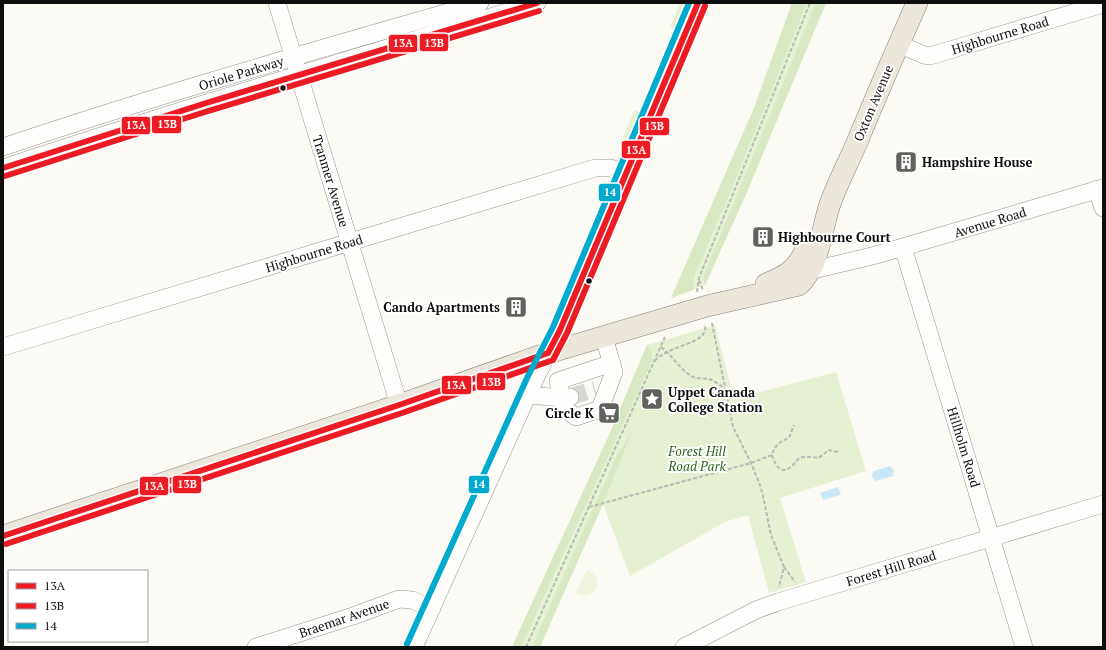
<svg xmlns="http://www.w3.org/2000/svg" width="1106" height="650" font-family="'PT Serif',serif">
	<style>
		.green { fill: #e6f1d4 }
		.forest { fill: #d7e8c2 }
		.pitch { fill: #eff4dd }
		.water { fill: #cae7f5 }
		.lines { fill: none; stroke-linecap: round; stroke-linejoin: round }
		.minor-tunnel { stroke: #d8d7d2; stroke-width: 17; stroke-dasharray: 17 8; stroke-linecap: butt }
		.minor-casing { stroke: #959492; stroke-width: 18 }
		.major-casing { stroke: #82827f; stroke-width: 22 }
		.path { stroke: #b8b8b7; stroke-width: 2; stroke-dasharray: 4 2; stroke-linecap: butt }
		.minor { stroke: #fffefd; stroke-width: 17 }
		.major { stroke: #ece7da; stroke-width: 21 }
		.bus-1-casing { stroke: #fff; stroke-width: 9 }
		.bus-2-casing { stroke: #fff; stroke-width: 9 }
		.bus-3-casing { stroke: #fff; stroke-width: 9 }
		.bus-1 { stroke: #ed1c24; stroke-width: 6 }
		.bus-2 { stroke: #ed1c24; stroke-width: 6 }
		.bus-3 { stroke: #00a9ce; stroke-width: 6 }
		.bus-dot { fill: #0e0e0e; stroke: #fff; stroke-width: 1.5 }
		.labels { text-anchor: middle; stroke-width: 4; stroke-linejoin: round; paint-order: stroke }
		.street-label { font-size: 13px; fill: #0e0e0e; stroke: #fff }
		.poi-label { font-size: 13px; font-weight: bold; fill: #0e0e0e; stroke: #fff; text-anchor: start }
		.park-label { font-size: 13px; font-style: italic; fill: #30651f; stroke: #fff }
		.line-badge { stroke: #fff; stroke-width: 1.5 }
		.badge-label { font-size: 11px; text-anchor: middle; font-weight: bold; fill: #fff }
	</style>
	<rect width="100%" height="100%" fill="#fcfaf4"/>
	<!-- green -->
	<path class="green" d="M680,3H688L677,30L670,27Z
		M792,3H826L747,192L705,285L671,298L754,108Z
		M634,110L643,112L629,144L622,141Z
		M715,325L734,399L836,372L866,471L780,498L806,582L769,593L748,515L725,522L630,576L603,504L540,647H512L609,435L647,345Z"/>
	<!-- forest -->
	<path class="forest" d="M792,3H807L732,188L694,277L693,290L671,298L754,108Z
		M816,3H826L747,192L705,285L703,277Z
		M647,345L652,352V361L521,647H512L609,435Z
		M632,432L603,504L540,647H532L616,457Z"/>
	<!-- pitch -->
	<path class="pitch" d="M587,570C606,577 597,602 576,594Z"/>
	<!-- water -->
	<path class="water" d="M890,466L894,470L893,476L875,481L872,477L873,471Z
		M838,487L841,494L840,495L823,500L820,493Z"/>
	<g class="lines">
		<!-- minor-tunnel -->
		<path class="minor-tunnel" d="M570,397L595,389"/>
		<!-- minor casing -->
		<g class="minor-casing">
			<path id="minor" d="M277,3L399,405
				M898,44L924,55L930,56L1103,4
				M3,147C160,94 320,49 480,3
				M3,168C180,109 359,57 537,3
				M1097,189L1103,208
				M903,247L1024,647
				M801,273L876,255L1103,188
				M3,347L595,168H611L625,174
				M528,395L562,398L565,409L576,417L600,409L614,372L604,337
				M570,397L562,398L558,381L612,363
				M256,647L353,616L399,599L412,600L432,608
				M414,647L534,381L560,330L625,174L698,3
				M684,647L756,610L778,602L1103,504"/>
		</g>
		<!-- major casing -->
		<g class="major-casing">
			<path id="major" d="M766,284C791,274 798,268 809,243
				M3,536L399,405L548,353L707,306L799,285C820,264 821,231 830,204C838,182 849,161 858,140C877,94 897,48 917,3"/>
		</g>
		<!-- path -->
		<path class="path" d="M699,280L703,290
			M697,292L699,278L810,3
			M712,323L733,427L751,463L760,485L763,496L771,535L784,567L779,587
			M661,347C673,356 680,370 693,377C698,379 704,378 709,379C715,381 720,385 725,389
			M655,361C666,347 697,345 704,333C706,330 705,327 705,324
			M772,455C775,465 781,476 792,466C796,462 798,457 804,457C817,456 817,462 828,450L838,452
			M589,507L751,463L772,455C775,445 779,442 789,438L794,425
			M784,567L795,582
			M526,647L665,337"/>
		<!-- minor -->
		<use href="#minor" class="minor"/>
		<!-- major -->
		<use href="#major" class="major"/>
		<!-- bus-1 casing -->
		<g class="bus-1-casing">
			<path id="bus-1" d="M3,168L203,104L537,3
				M3,536L399,405L548,353L560,330L698,3"/>
		</g>
		<!-- bus-2 casing -->
		<g class="bus-2-casing">
			<path id="bus-2" d="M5,176L205,112L539,11
				M6,544L402,413L553,360L567,333L705,6"/>
		</g>
		<!-- bus-3 casing -->
		<g class="bus-3-casing">
			<path id="bus-3" d="M407,644L527,378L553,327L689,3"/>
		</g>
		<!-- bus-1 -->
		<use href="#bus-1" class="bus-1"/>
		<!-- bus-2 -->
		<use href="#bus-2" class="bus-2"/>
		<!-- bus-3 -->
		<use href="#bus-3" class="bus-3"/>
	</g>
	<!-- icons -->
	<defs>
		<g id="building-square" transform="scale(1.15)"><rect x="-9" y="-9" width="18" height="18" rx="4" fill="#61615e" stroke="#fff"/><path d="M-4-6H4V6H1V3H-1V6H-4ZM-2.5-4.3h1.7v1.8h-1.7ZM.8-4.3h1.7v1.8H.8ZM-2.5-1h1.7V.8h-1.7ZM.8-1h1.7V.8H.8Z" fill="#fff"/></g>
		<g id="sight-square" transform="scale(1.15)"><rect x="-9" y="-9" width="18" height="18" rx="4" fill="#61615e" stroke="#fff"/><path d="M0-6L1.8-2.2L6-1.7L2.9 1.2L3.7 5.4L0 3.3L-3.7 5.4L-2.9 1.2L-6-1.7L-1.8-2.2Z" fill="#fff"/></g>
		<g id="supermarket-square" transform="scale(1.15)"><rect x="-9" y="-9" width="18" height="18" rx="4" fill="#61615e" stroke="#fff"/><path d="M-6-5.5h2.5l.6 2H6L4.5 2H-2.5L-4.4-4H-6ZM-1.5 3.2a1.3 1.3 0 1 0 .1 0ZM3 3.2a1.3 1.3 0 1 0 .1 0Z" fill="#fff"/></g>
	</defs>
	<g fill-rule="evenodd">
		<use href="#building-square" x="906" y="162"/>
		<use href="#building-square" x="763" y="237"/>
		<use href="#building-square" x="516" y="307"/>
		<use href="#sight-square" x="652" y="399"/>
		<use href="#supermarket-square" x="609" y="413"/>
	</g>
	<!-- markers -->
	<g class="bus-dot">
		<circle cx="283" cy="88" r="3.5"/>
		<circle cx="589" cy="281" r="3.5"/>
	</g>
	<g class="labels">
		<!-- street labels -->
		<g class="street-label">
			<text transform="translate(1000 35) rotate(-17)" y="5">Highbourne Road</text>
			<text transform="translate(241 73) rotate(-17)" y="5">Oriole Parkway</text>
			<text transform="translate(873 103) rotate(-67)" y="5">Oxton Avenue</text>
			<text transform="translate(331 181) rotate(73)" y="5">Tranmer Avenue</text>
			<text transform="translate(990 222) rotate(-17)" y="5">Avenue Road</text>
			<text transform="translate(314 253) rotate(-17)" y="5">Highbourne Road</text>
			<text transform="translate(964 447) rotate(73)" y="5">Hillholm Road</text>
			<text transform="translate(891 568) rotate(-17)" y="5">Forest Hill Road</text>
			<text transform="translate(344 618) rotate(-19)" y="5">Braemar Avenue</text>
		</g>
		<!-- poi labels -->
		<g class="poi-label">
			<text x="922" y="167">Hampshire House</text>
			<text x="778" y="242">Highbourne Court</text>
			<text x="500" y="312" text-anchor="end">Cando Apartments</text>
			<text x="668" y="397">Uppet Canada<tspan x="668" dy="15">College Station</tspan></text>
			<text x="594" y="418" text-anchor="end">Circle K</text>
		</g>
		<!-- park labels -->
		<g class="park-label">
			<text x="697" y="456">Forest Hill<tspan x="697" dy="15">Road Park</tspan></text>
		</g>
	</g>
	<g class="line-badge">
		<rect x="419" y="33" width="30" height="19" rx="4" fill="#ed1c24"/>
		<rect x="388" y="34" width="30" height="19" rx="4" fill="#ed1c24"/>
		<rect x="151" y="115" width="31" height="19" rx="4" fill="#ed1c24"/>
		<rect x="121" y="116" width="30" height="19" rx="4" fill="#ed1c24"/>
		<rect x="639" y="117" width="31" height="19" rx="4" fill="#ed1c24"/>
		<rect x="621" y="140" width="30" height="19" rx="4" fill="#ed1c24"/>
		<rect x="598" y="183" width="23" height="19" rx="4" fill="#00a9ce"/>
		<rect x="476" y="372" width="30" height="19" rx="4" fill="#ed1c24"/>
		<rect x="441" y="375" width="31" height="20" rx="4" fill="#ed1c24"/>
		<rect x="172" y="475" width="30" height="19" rx="4" fill="#ed1c24"/>
		<rect x="468" y="475" width="22" height="19" rx="4" fill="#00a9ce"/>
		<rect x="139" y="476" width="30" height="20" rx="4" fill="#ed1c24"/>
	</g>
	<g class="badge-label">
		<text x="434" y="47">13B</text>
		<text x="403" y="47">13A</text>
		<text x="167" y="128">13B</text>
		<text x="136" y="129">13A</text>
		<text x="654" y="130">13B</text>
		<text x="636" y="154">13A</text>
		<text x="610" y="196">14</text>
		<text x="491" y="386">13B</text>
		<text x="456" y="389">13A</text>
		<text x="187" y="488">13B</text>
		<text x="479" y="488">14</text>
		<text x="154" y="490">13A</text>
	</g>
	<!-- border -->
	<rect width="1106" height="650" fill="none" stroke="#0e0e0e" stroke-width="8"/>
	<!-- legend -->
	<rect x="8" y="570" width="140" height="72" fill="#ffffff" stroke="#9f9f9f"/>
	<rect x="16" y="583" width="20" height="6" fill="#ed1c24" stroke="#9f9f9f"/>
	<text x="44" y="590" font-size="12" fill="#0e0e0e">13A</text>
	<rect x="16" y="603" width="20" height="6" fill="#ed1c24" stroke="#9f9f9f"/>
	<text x="44" y="610" font-size="12" fill="#0e0e0e">13B</text>
	<rect x="16" y="623" width="20" height="6" fill="#00a9ce" stroke="#9f9f9f"/>
	<text x="44" y="630" font-size="12" fill="#0e0e0e">14</text>
</svg>
